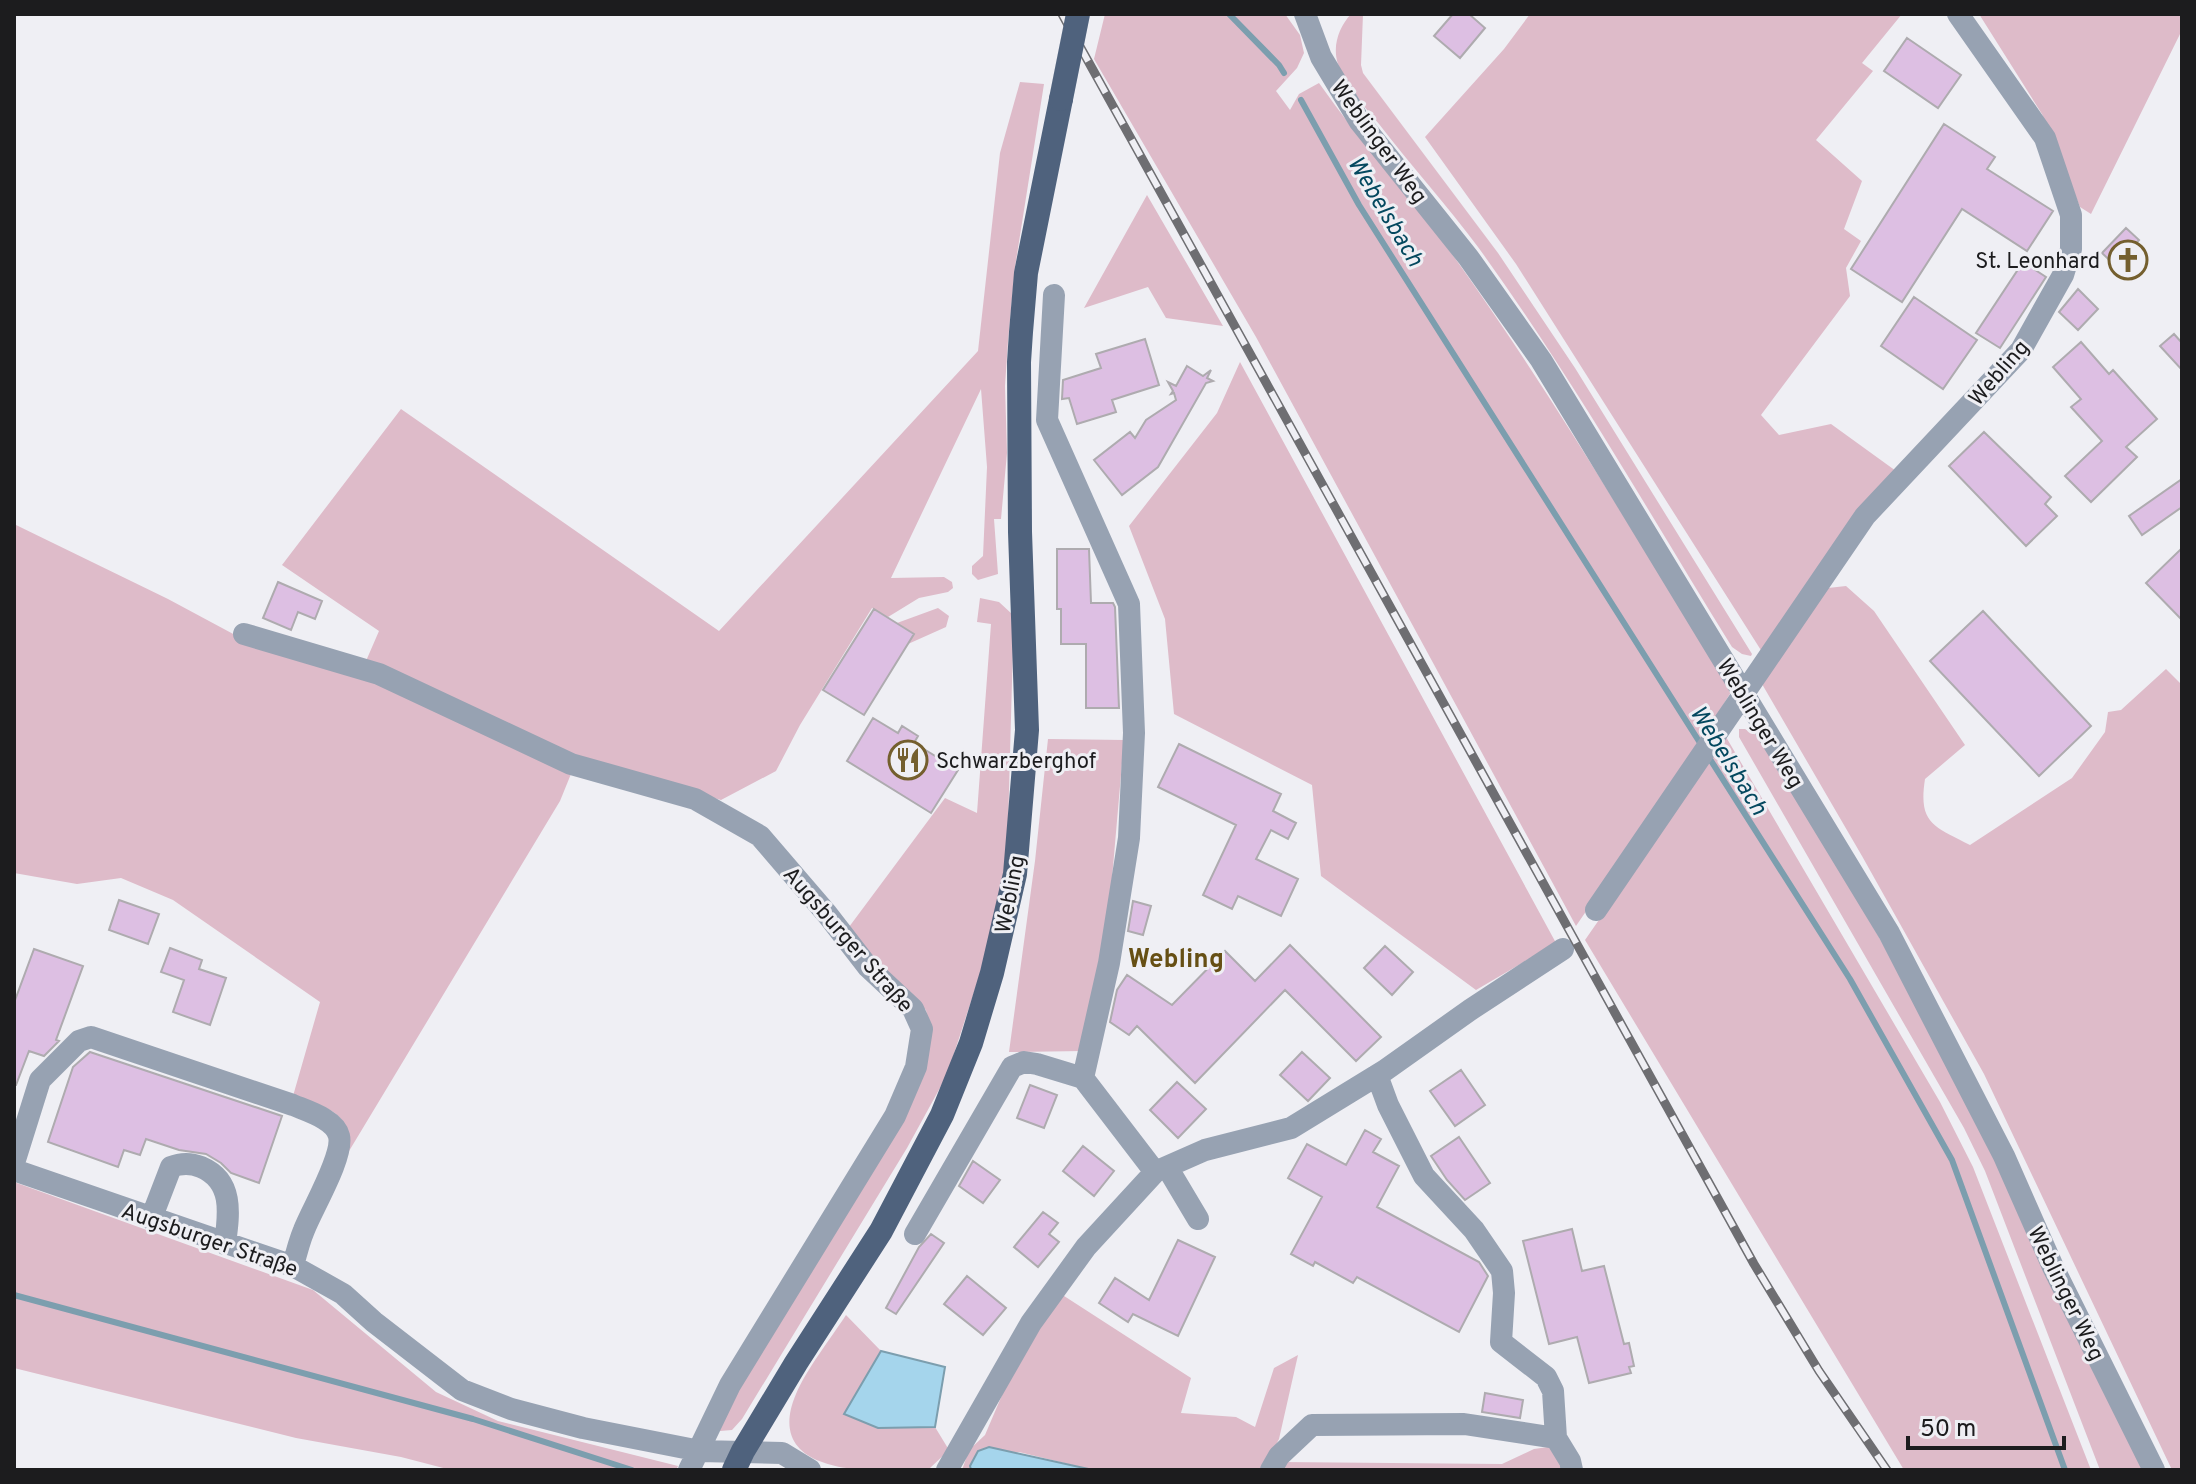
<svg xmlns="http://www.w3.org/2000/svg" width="2196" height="1484" font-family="Overpass,sans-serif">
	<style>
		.green { fill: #debbc9 }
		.water { fill: #a5d5ec; stroke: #7c9eae; stroke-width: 2 }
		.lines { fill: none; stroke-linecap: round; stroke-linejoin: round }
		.stream { stroke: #7c9eae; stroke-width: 6 }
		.building { fill: #ddbfe3; stroke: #aeabaf; stroke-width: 2 }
		.minor { stroke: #97a2b2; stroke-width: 22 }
		.major { stroke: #4f627d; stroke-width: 24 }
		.rail-casing { stroke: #6e6e72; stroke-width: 9 }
		.rail { stroke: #efeff4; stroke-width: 6; stroke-dasharray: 18; stroke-linecap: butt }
		.major-bridge { stroke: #4f627d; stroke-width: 24 }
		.labels { text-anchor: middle; stroke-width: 6; stroke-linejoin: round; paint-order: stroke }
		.street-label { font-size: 22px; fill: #1c1c1e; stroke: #efeff4 }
		.poi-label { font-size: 22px; fill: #1c1c1e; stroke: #efeff4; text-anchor: end }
		.water-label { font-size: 24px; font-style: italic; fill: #04485f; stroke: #efeff4 }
		.quarter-label { font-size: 26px; font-weight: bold; fill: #664f14; stroke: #efeff4 }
	</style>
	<rect width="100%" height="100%" fill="#efeff4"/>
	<!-- green -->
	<path class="green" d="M1105,14H1285L1300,35L1304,53L1297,68L1276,91L1290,110L1299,94L1319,83C1362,145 1414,200 1457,261C1556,400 1642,547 1731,692L1696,750L1576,926L1256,337L1094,59Z
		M1351,14H1363L1361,65L1363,73L1498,253L1575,368L1752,654L1751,656L1742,654L1732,647C1649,513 1571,375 1478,247C1447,205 1411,166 1379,124C1364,106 1346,86 1338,64C1332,46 1339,27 1351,14Z
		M1530,14H1902L1862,63L1873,71L1816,140L1862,181L1844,229L1861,241L1846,268L1850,296L1761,415L1779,435L1831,424L1896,471L1764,655L1516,264L1425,137L1504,49Z
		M1979,14H2182V30L2091,214L2080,207L2042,114Z
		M1020,82L1044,84L1015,267L1008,341L1005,386L1007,453L1001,519H994L998,574L978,580L972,574V566L983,556L987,467L981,389L891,578L944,577L952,582L953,588L948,592L919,598L888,617L872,608L800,725L776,771L721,800L571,757L366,661L379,631L282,565L401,409L719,631L978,351L1000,153Z
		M1147,195L1223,326L1166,318L1148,287L1084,308Z
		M1240,362L1556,943L1476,990L1321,876L1312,785L1174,714L1165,619L1129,526L1217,413Z
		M16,525L168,599L250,643L389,686L573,769L560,801L337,1171C340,1160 347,1145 347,1134C347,1110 310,1101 293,1096L320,1002L173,900L121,878L77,884L14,873Z
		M1846,586L1874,611L1965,745L1925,779C1918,824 1934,826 1970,845L2072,778L2105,732L2108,712L2121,710L2166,669L2182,685V1470H2172L1984,1074L1862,856L1762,684L1828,588Z
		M980,598L999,602L1012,614L1013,645L1007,863L980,974L947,1075L907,1148L742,1419L732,1430L720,1431L722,1415L931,1040L926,1010L877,965L849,927L945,798L977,813L991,624L977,622Z
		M938,608L949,616L946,627L908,644L914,634L897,623Z
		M1739,729H1745L1758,736C1809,821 1862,904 1909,991C1994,1147 2066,1310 2143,1470H2100L1985,1171L1964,1128L1739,737Z
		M1726,737L1940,1102L1973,1167L2091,1470H1904L1585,940Z
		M1048,739L1124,740L1109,913L1083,1051L1009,1052L1035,861Z
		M14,1182L313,1290L436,1392L498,1421L678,1466L676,1470H451L401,1457L296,1438L14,1368Z
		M1061,1294L1191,1378L1181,1413L1236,1417L1255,1427L1274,1368L1298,1355L1279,1439L1263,1470H1093L1019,1452L970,1466L971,1470H962L969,1450L985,1435L1011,1374Z
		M846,1315L881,1351L845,1414L878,1428L935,1427L949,1450L930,1468C880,1473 760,1479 796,1394C806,1370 831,1338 846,1315Z
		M1555,1446L1562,1470H1277L1281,1462L1502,1464L1534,1449Z"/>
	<!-- water -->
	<path class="water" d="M881,1351L945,1367L935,1427L878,1428L844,1414Z
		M989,1447L1093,1470H971L970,1466L978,1451Z"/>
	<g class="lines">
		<!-- stream -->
		<path class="stream" d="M1229,14L1279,65L1284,73
			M1301,100L1359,205L1702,746
			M1708,756L1850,979L1952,1160L2065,1470
			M14,1295L473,1419L632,1470"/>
	</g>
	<!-- building -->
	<path class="building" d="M1453,14H1469L1485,28L1460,58L1434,36Z
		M1907,38L1961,75L1938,108L1884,71Z
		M1944,124L1995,157L1987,169L2053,211L2027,251L1962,209L1902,302L1851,269Z
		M2126,228L2139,240L2131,249L2138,255V264L2131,272H2122L2102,253Z
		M2023,262L2046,277L2000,348L1976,333Z
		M2078,289L2098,309L2078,330L2059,312Z
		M1914,297L1977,340L1943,389L1881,346Z
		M2174,334L2182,343V370L2160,346Z
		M1145,339L1159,385L1112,400L1116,412L1077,424L1069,398L1062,399L1063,380L1101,368L1096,354Z
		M2081,342L2109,374L2113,370L2157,419L2126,447L2137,457L2091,502L2065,476L2102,441L2071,407L2081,399L2053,367Z
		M1187,366L1203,376L1211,370L1207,378L1213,381L1206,383L1158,467L1122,495L1094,460L1130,432L1135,438L1146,420L1176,400L1174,393L1171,394L1173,391L1168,382L1176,386Z
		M1984,432L2051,497L2045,504L2057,516L2026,546L1949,466Z
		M2182,479V507L2142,535L2129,516Z
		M2182,548V620L2146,583Z
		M1057,549H1089L1091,603H1113L1115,607L1119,708H1086V644H1061V609H1057Z
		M278,582L322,601L315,619L298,612L291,630L263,618Z
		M874,609L914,634L864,715L823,690Z
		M1983,611L2091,726L2039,776L1930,661Z
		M873,718L898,733L902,726L918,736L914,743L958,770L931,813L847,761Z
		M1179,744L1281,794L1273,811L1296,823L1288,839L1271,830L1256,859L1298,879L1281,916L1238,896L1232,909L1203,895L1236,825L1158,787Z
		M119,900L159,914L148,944L109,930Z
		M1133,901L1151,906L1143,935L1128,931Z
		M1290,945L1381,1037L1356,1061L1285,990L1195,1083L1137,1026L1129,1035L1110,1022L1117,990L1127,975L1172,1005L1225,951L1255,981Z
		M1385,946L1413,972L1392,995L1364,968Z
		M170,948L202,960L199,969L226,978L210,1025L173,1012L184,980L161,972Z
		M34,949L83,966L56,1040L59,1041L44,1056L29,1051L16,1085H14V1003Z
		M90,1052L282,1116L259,1183L231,1173L221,1163L206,1154L179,1150L146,1139L140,1155L124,1150L118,1167L48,1142L73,1067Z
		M1302,1052L1330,1078L1308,1101L1280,1075Z
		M1461,1070L1485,1105L1455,1126L1430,1091Z
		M1177,1082L1206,1109L1178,1138L1150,1110Z
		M1030,1085L1057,1095L1044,1128L1017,1118Z
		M1365,1130L1381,1139L1373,1152L1399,1166L1377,1207L1479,1262L1488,1276L1459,1332L1357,1277L1353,1283L1315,1262L1313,1266L1291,1254L1322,1197L1288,1178L1307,1144L1346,1165Z
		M1459,1137L1490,1183L1465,1200L1447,1180L1431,1156Z
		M1083,1146L1114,1171L1094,1196L1063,1171Z
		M973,1161L1000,1180L983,1203L959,1186Z
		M1043,1212L1058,1223L1049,1234L1059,1242L1038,1267L1014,1247Z
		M1572,1229L1582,1271L1604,1266L1624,1344L1629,1343L1634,1366L1629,1367L1631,1373L1589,1383L1577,1337L1549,1344L1523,1241Z
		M931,1234L944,1243L896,1314L886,1308L919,1247Z
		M1178,1240L1215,1257L1178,1336L1133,1314L1128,1322L1099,1303L1115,1278L1149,1300Z
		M967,1276L1006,1308L983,1335L944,1304Z
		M1485,1393L1523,1400L1520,1418L1482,1412Z"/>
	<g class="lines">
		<!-- minor -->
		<path class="minor" d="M1305,14L1321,57L1360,122L1468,257L1541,360L1889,933L2004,1156L2053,1267L2154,1470
			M1054,295L1047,420L1129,604L1134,733L1129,838L1109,963L1083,1078
			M244,634L379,674L571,764L695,799L760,836L827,914L868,967L913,1009L922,1029L916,1067L895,1116L730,1385L689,1470
			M1596,910L1865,516L2021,350L2063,275L2071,249V215L2045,138L1958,14
			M1377,1075L1388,1105L1424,1176L1474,1230L1502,1271L1504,1293L1501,1342L1546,1377L1553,1391L1556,1438L1570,1461L1572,1470
			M14,1163L40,1080L79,1041L91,1037L293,1105C307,1111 335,1119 339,1136C344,1156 312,1209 304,1230C299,1242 296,1254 293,1266
			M1167,1167L1198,1219
			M14,1170L293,1266L343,1294L374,1322L462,1390L511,1409L583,1428L700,1451L782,1453L810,1470
			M151,1219L171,1167C181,1163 191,1163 201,1167C234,1181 229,1214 225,1244
			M915,1234L1012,1067L1024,1062L1037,1064L1083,1078L1155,1172
			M947,1470L1031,1323L1086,1247L1155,1172L1205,1150L1291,1128L1384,1071L1470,1010L1563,949
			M1271,1470L1279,1456L1312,1425L1464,1424L1556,1438"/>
		<!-- major -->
		<path class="major" d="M734,1470L743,1451L796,1363L881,1231L942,1115L971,1043L992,973L1015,874L1027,730L1020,532L1019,362L1021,332L1026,273L1061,99"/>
		<!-- rail casing -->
		<g class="rail-casing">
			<path id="rail" d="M1062,14L1754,1264L1819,1371L1887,1470"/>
		</g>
		<!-- rail -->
		<use href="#rail" class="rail"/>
		<!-- major-bridge -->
		<path class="major-bridge" d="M1061,99L1078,14"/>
	</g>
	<!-- icons -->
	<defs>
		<g id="church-ring" transform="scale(2)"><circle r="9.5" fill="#efeff4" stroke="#745f2e" stroke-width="1.5"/><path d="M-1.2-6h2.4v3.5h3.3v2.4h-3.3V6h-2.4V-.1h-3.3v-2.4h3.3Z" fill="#745f2e"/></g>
		<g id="restaurant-ring" transform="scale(2)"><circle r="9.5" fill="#efeff4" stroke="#745f2e" stroke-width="1.5"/><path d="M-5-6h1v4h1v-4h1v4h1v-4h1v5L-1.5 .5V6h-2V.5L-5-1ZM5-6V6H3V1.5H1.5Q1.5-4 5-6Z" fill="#745f2e"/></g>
	</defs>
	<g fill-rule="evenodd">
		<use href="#church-ring" x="2128" y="260"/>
		<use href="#restaurant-ring" x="908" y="760"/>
	</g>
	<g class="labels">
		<!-- street labels -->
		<g class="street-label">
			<text transform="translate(1380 141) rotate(54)" y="8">Weblinger Weg</text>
			<text transform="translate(1998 372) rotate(-49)" y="8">Webling</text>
			<text transform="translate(1761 723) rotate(59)" y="8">Weblinger Weg</text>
			<text transform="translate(1009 894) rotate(-79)" y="8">Webling</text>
			<text transform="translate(849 939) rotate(49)" y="8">Augsburger Straße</text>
			<text transform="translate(210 1239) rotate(19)" y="8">Augsburger Straße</text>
			<text transform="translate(2067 1293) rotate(64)" y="8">Weblinger Weg</text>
		</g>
		<!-- poi labels -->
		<g class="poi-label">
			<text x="2100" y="268">St. Leonhard</text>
			<text x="936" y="768" text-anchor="start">Schwarzberghof</text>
		</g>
		<!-- water labels -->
		<g class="water-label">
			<text transform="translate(1386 211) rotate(59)" y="8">Webelsbach</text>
			<text transform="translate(1729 760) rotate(58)" y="8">Webelsbach</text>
		</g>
		<!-- quarter labels -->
		<g class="quarter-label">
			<text x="1176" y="967">Webling</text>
		</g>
	</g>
	<!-- border -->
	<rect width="2196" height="1484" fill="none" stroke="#1c1c1e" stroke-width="32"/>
	<!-- scale -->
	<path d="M1908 1436v12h156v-12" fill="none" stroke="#1c1c1e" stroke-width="4"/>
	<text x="1920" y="1436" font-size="24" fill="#1c1c1e" stroke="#efeff4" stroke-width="6" paint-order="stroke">50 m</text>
</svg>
